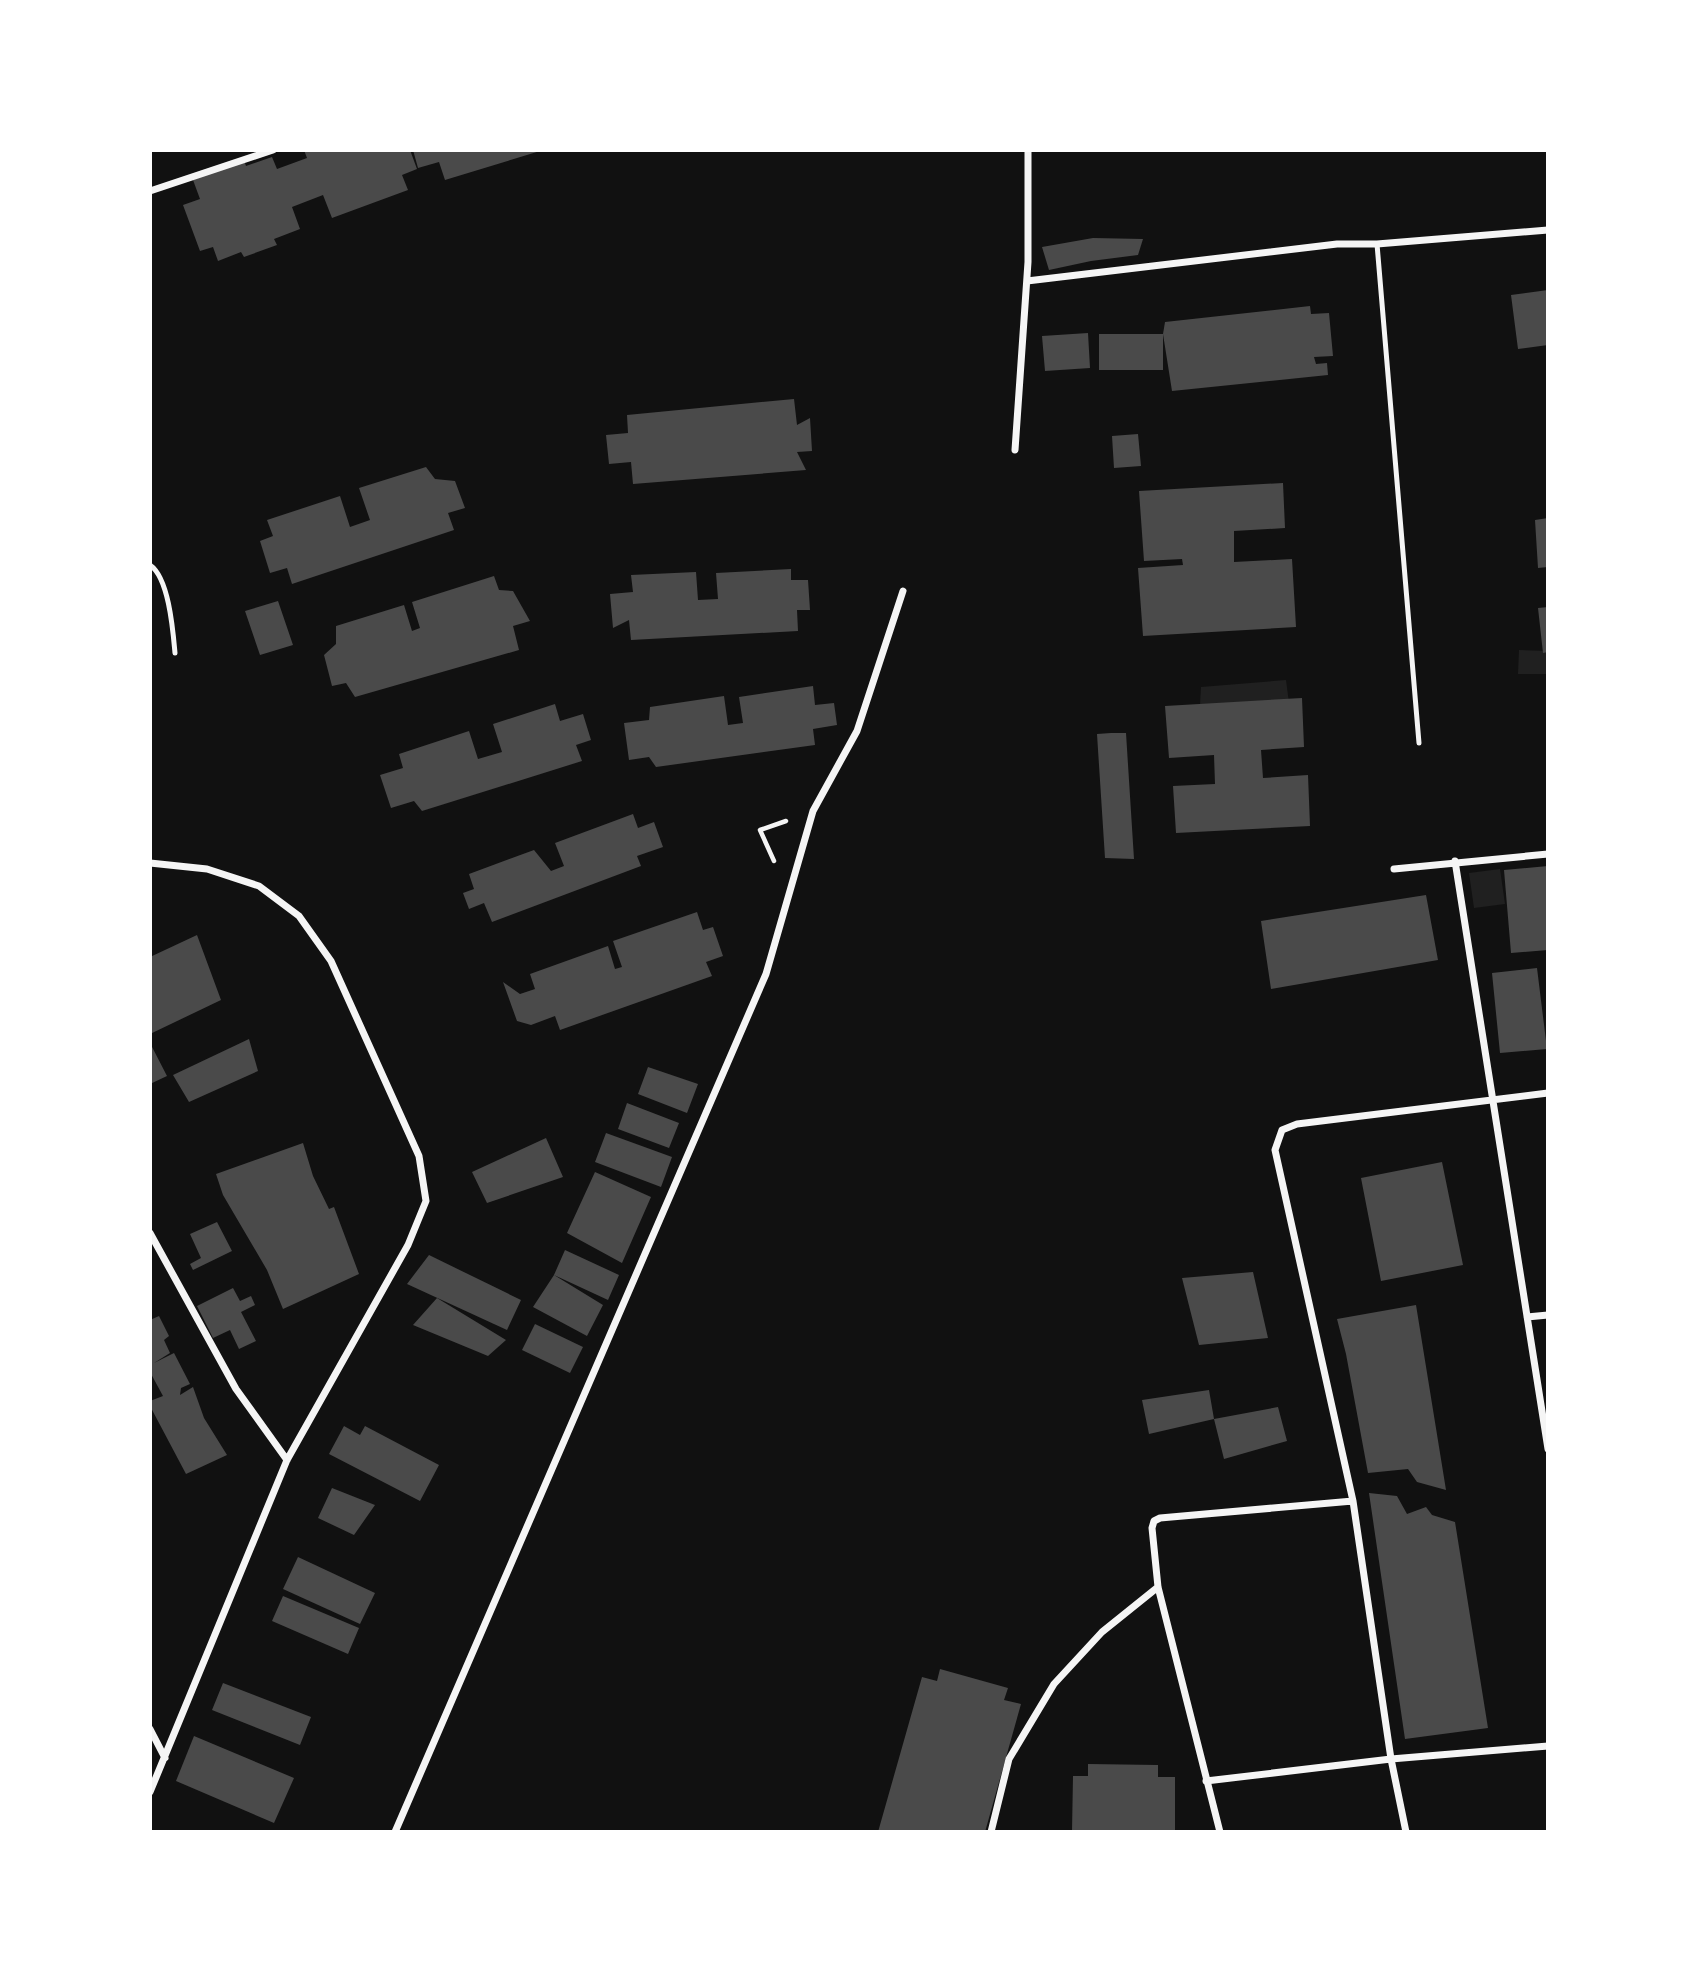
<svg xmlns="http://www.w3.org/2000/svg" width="1698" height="1982" font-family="'Open Sans',sans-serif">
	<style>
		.green { fill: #202020 }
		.building { fill: #4a4a4a }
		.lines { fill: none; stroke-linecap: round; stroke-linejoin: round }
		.path { stroke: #f5f5f5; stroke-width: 4.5 }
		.service { stroke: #f5f5f5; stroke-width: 5 }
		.minor { stroke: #f5f5f5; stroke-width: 7 }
	</style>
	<rect width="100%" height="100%" fill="#111"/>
	<!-- green -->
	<path class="green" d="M1519,650L1547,651V674H1518Z
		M1286,680L1289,703L1200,705L1201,687Z
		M1500,869L1505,904L1474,908L1469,873Z"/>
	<!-- building -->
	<path class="building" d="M304,150H410L417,169L402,175L408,190L332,218L323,195L292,207L300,229L274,239L277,245L244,257L241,252L218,261L213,247L200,251L183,205L200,199L193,180L244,160L246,166L272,157L277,169L307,158Z
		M413,150H540V151L445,180L439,162L418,168Z
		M1093,238L1143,239L1138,255L1091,261L1049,270L1042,247Z
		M1548,290V345L1518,349L1511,295Z
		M1310,306L1311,314L1329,313L1333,356L1314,357L1316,364L1327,363L1328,375L1172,391L1163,334L1165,322Z
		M1088,333L1090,368L1045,371L1042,336Z
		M1099,334H1163V370H1099Z
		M794,399L797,425L810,418L812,451L797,452L806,470L633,484L631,462L609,464L606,435L628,433L627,415Z
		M1138,434L1141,466L1114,468L1112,436Z
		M426,467L435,479L455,481L465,508L448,513L454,530L292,584L287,568L270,573L260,541L273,536L267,520L340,496L350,527L370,520L359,488Z
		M1283,483L1285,528L1234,531V562L1292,559L1296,627L1143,636L1138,568L1183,565L1182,559L1144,561L1139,491Z
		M1548,518V567L1538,568L1535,520Z
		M791,569V580H808L810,610H797L798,631L631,640L629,620L613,628L610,594L633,592L631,575L696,572L698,600L718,599L716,573Z
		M494,576L499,590L513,591L530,621L513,626L519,650L355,697L346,683L332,686L324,655L336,644V626L404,605L412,631L420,628L412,602Z
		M278,601L293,645L260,655L245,611Z
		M1548,607V652L1543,653L1538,608Z
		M813,686L815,705L834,703L837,725L813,729L815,745L656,767L649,757L629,760L624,723L649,720L650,707L724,696L728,725L743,723L739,697Z
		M1302,698L1304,747L1261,750L1263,778L1308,775L1310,826L1176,833L1173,786L1215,784L1214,755L1169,758L1165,706Z
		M555,704L560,721L583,714L591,740L576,745L582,761L422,811L414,801L391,808L380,775L403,768L399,754L469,731L478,759L502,752L493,724Z
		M1111,733H1126L1134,859L1105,858L1097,734Z
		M633,814L638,828L654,822L663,847L637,856L641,866L492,922L484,903L469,909L463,893L474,889L469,874L534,850L551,871L564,866L555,843Z
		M1548,866V950L1511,953L1504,870Z
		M1426,895L1438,960L1271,989L1261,921Z
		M697,912L703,930L713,927L723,956L706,962L712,976L560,1030L555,1016L531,1025L517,1021L503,982L520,994L535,989L530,974L608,946L615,969L622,967L613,941Z
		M197,935L221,1000L150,1034V957Z
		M1537,968L1547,1049L1500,1053L1492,973Z
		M249,1039L258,1071L189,1102L173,1075Z
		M150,1043L167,1076L150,1084Z
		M648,1067L698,1084L687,1113L638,1094Z
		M627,1103L679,1123L669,1148L618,1129Z
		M606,1133L672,1157L661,1187L595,1162Z
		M546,1138L563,1177L487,1203L472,1172Z
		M303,1143L313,1176L329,1209L334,1207L359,1274L283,1309L267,1270L223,1195L216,1174Z
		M1442,1162L1463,1265L1381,1281L1361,1178Z
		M595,1172L651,1197L622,1263L567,1233Z
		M217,1222L232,1251L193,1270L190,1264L201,1258L190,1234Z
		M565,1250L619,1275L608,1300L554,1275L603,1305L587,1336L533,1307L554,1275Z
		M429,1255L521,1300L507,1330L407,1284Z
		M1253,1272L1268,1338L1199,1345L1182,1278Z
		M233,1288L240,1301L251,1296L255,1305L241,1312L256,1341L239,1349L230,1330L213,1338L197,1306Z
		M437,1298L506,1340L488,1356L413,1325Z
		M1416,1305L1446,1490L1417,1482L1408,1469L1368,1473L1346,1354L1337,1319Z
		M159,1316L169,1336L164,1340L170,1353L154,1363L174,1353L190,1384L181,1388L180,1395L193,1387L204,1418L227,1455L186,1474L150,1406V1401L163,1396L150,1372V1320Z
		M535,1324L583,1347L570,1373L522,1350Z
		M1209,1390L1214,1419L1149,1434L1142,1400Z
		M1278,1407L1287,1441L1224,1459L1214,1419Z
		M344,1426L360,1435L365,1426L439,1465L420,1501L329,1454Z
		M332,1488L375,1505L354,1535L318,1518Z
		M1369,1493L1397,1496L1407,1514L1426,1507L1432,1515L1455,1522L1488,1728L1405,1739Z
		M298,1557L375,1593L360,1624L283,1589Z
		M283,1596L359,1628L348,1654L272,1621Z
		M940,1669L1008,1688L1004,1700L1021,1704L985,1832H878L922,1677L937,1681Z
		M223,1683L311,1717L300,1745L212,1710Z
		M194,1736L294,1778L274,1823L176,1781Z
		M1088,1764L1158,1765V1777H1175V1832H1072L1073,1776H1088Z"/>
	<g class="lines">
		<!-- path -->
		<path class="path" d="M774,861L760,830L786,821"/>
		<!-- service -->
		<path class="service" d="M1377,244L1419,743
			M150,565C169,578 173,631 175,653"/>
		<!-- minor -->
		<path class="minor" d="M150,191L273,150
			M1027,281L1337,244H1377L1548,230
			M1015,450L1028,262V150
			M1455,861L1548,1449
			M150,863L207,869L259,886L299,916L331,961L419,1156L426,1201L408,1245L287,1460L150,1792
			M1394,869L1548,854
			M150,1233L236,1389L287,1460
			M1527,1317L1548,1315
			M150,1729L165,1758
			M1206,1781L1391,1759L1548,1746
			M395,1832L766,974L813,811L857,731L903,591
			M991,1832L1009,1759L1054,1684L1102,1632L1158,1587
			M1220,1832L1158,1587L1152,1528L1154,1521L1160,1518L1353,1501
			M1406,1832L1391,1759L1353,1501L1275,1150L1282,1130L1297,1124L1548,1093"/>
	</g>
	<!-- border -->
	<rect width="1698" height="1982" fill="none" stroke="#ffffff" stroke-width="304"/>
</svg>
